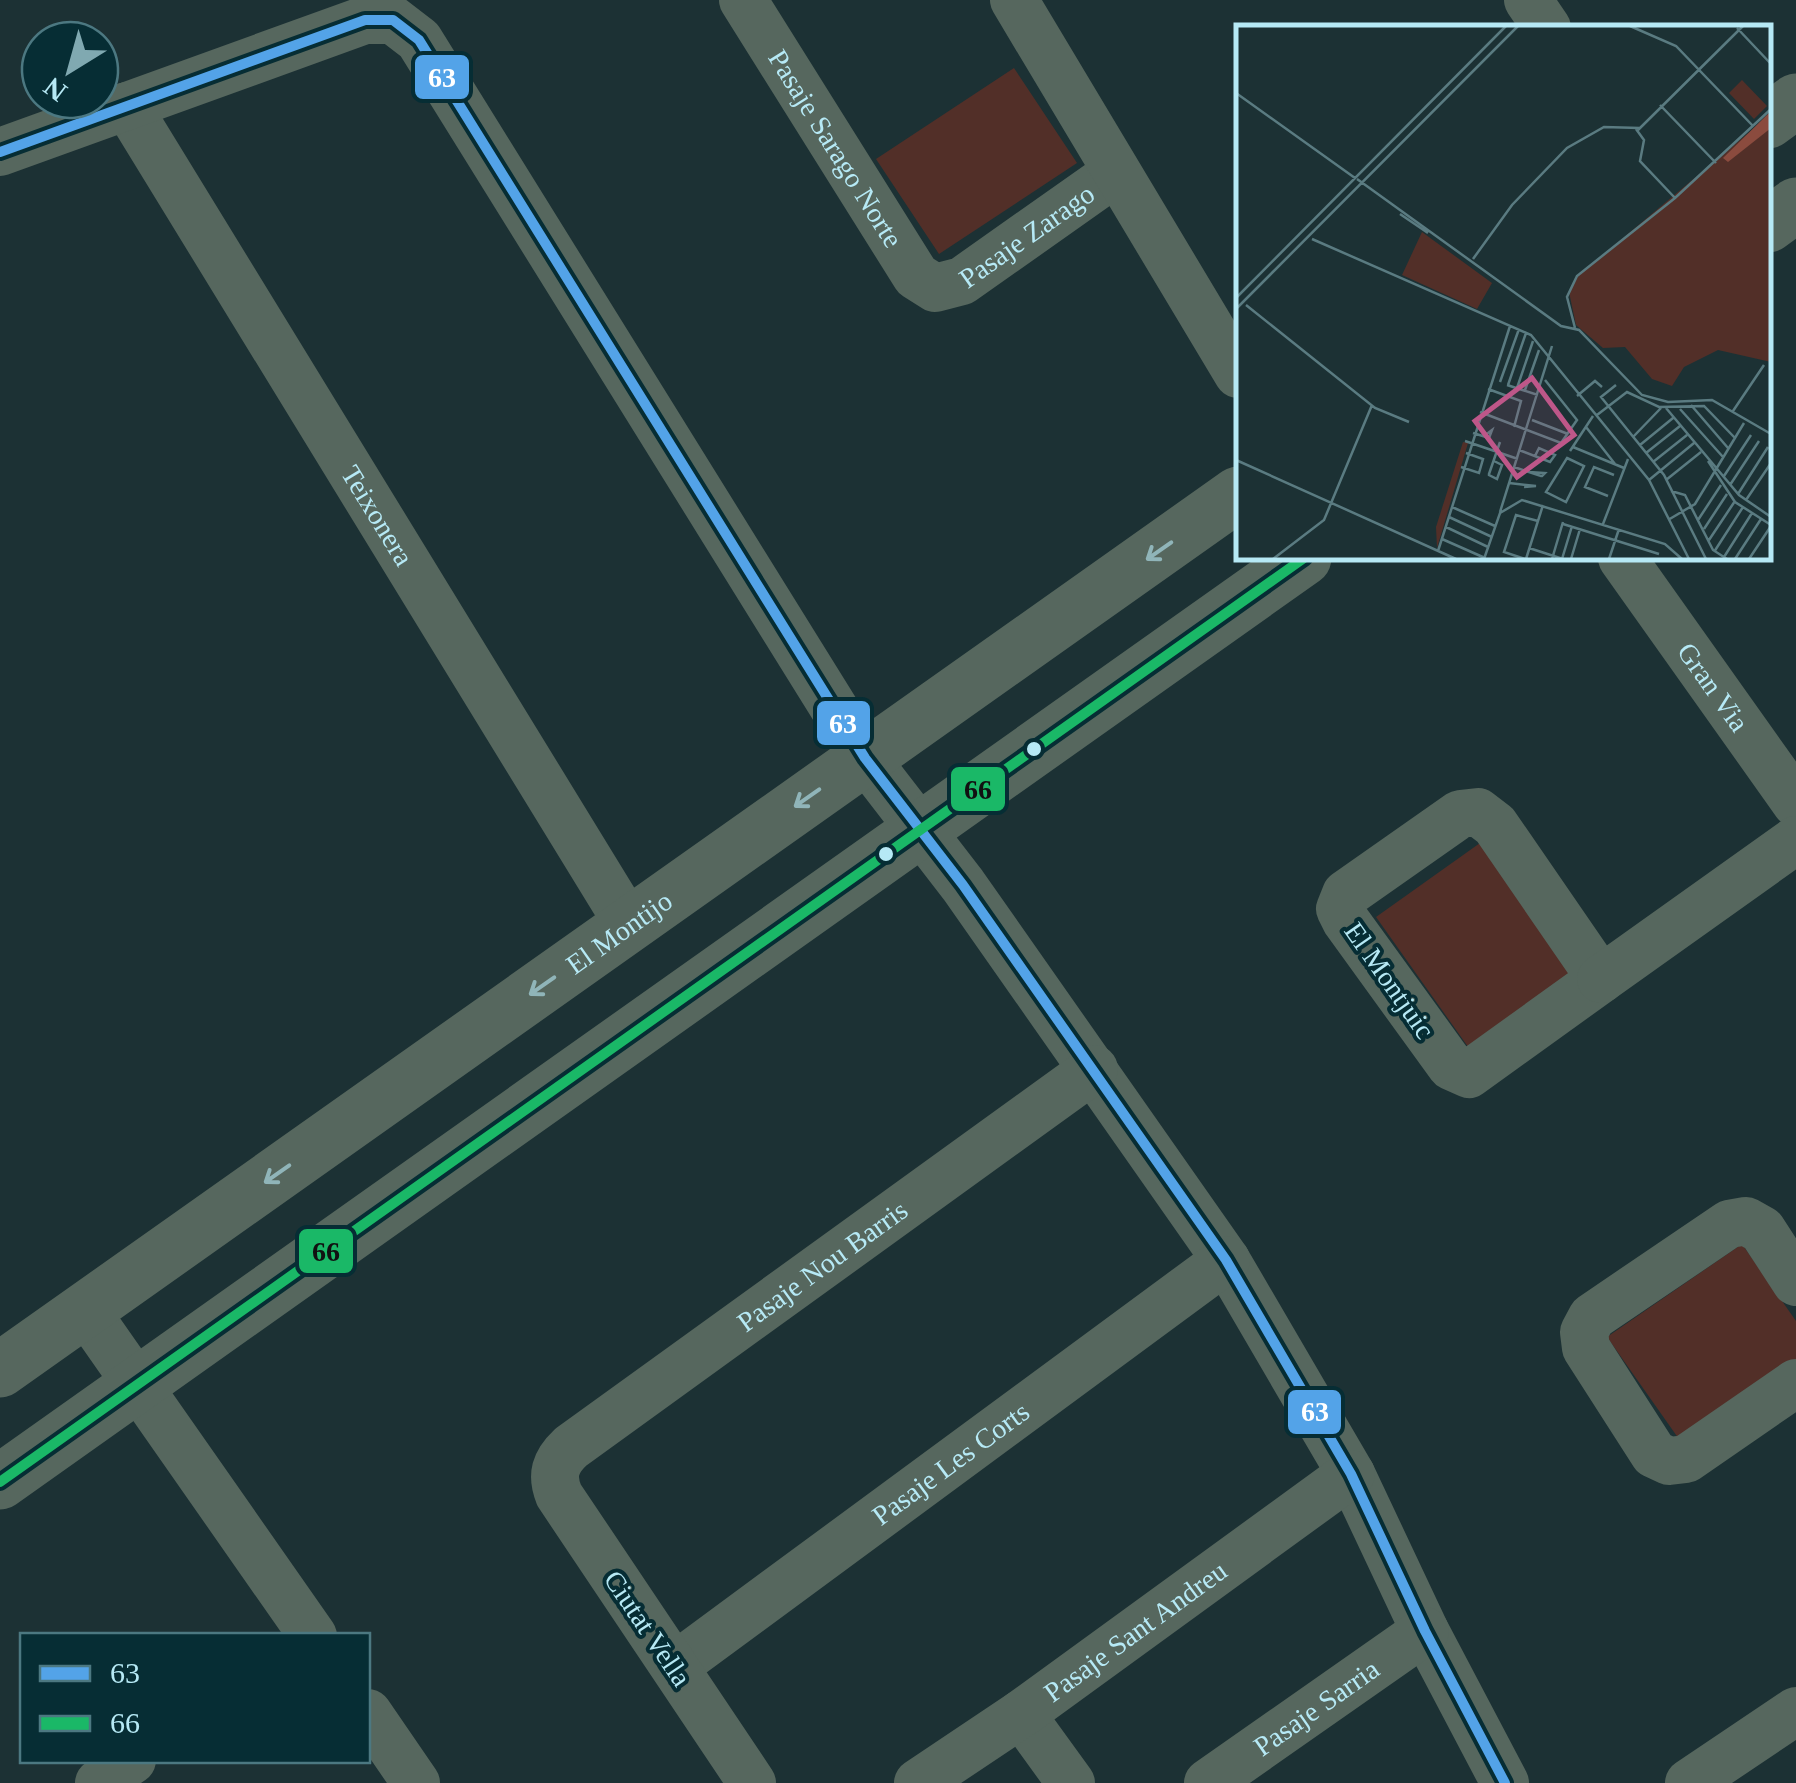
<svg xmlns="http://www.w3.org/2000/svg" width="1796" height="1783" font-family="Georgia,serif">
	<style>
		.green { fill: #522f28 }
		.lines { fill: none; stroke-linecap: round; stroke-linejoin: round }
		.minor { stroke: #56675e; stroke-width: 48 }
		.tertiary { stroke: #56675e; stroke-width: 55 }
		.bus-1-casing { stroke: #062d34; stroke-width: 18 }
		.bus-2-casing { stroke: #062d34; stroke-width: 18 }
		.bus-1 { stroke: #53a3e8; stroke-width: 10 }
		.bus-2 { stroke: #1ab867; stroke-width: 10 }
		.oneway { stroke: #90b5b9 }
		.bus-dot { fill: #b6e9f5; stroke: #062d34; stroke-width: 4 }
		.labels { text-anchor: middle; stroke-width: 8; stroke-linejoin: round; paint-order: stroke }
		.street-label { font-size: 28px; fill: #b6e9f5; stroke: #062d34 }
		.inset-road { fill: none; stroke: #5a7b81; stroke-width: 2.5 }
		.view { fill: #be5789; fill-opacity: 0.15; stroke: #be5789; stroke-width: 5 }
		.inset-edge { fill: none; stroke: #b6e9f5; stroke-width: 5 }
		.line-badge { stroke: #062d34; stroke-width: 4 }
		.badge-label { font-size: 28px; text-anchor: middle; font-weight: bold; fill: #fff }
		.pale-badge-label { font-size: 28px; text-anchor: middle; font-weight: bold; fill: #111 }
	</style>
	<rect width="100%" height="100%" fill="#1c3134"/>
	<!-- green -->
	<path class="green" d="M1014,68L1077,163L939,254L876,159Z
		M1480,843L1575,977L1471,1051L1376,917Z
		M1742,1244L1796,1321V1362L1681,1442L1607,1337Z"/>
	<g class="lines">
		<!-- minor -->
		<g class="minor">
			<path id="s1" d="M743,0L916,276L935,288L962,281L1115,173"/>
			<path d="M1014,0L1238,374"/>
			<path d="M1528,0L1547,28"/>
			<path id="s2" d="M127,106L629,925"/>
			<path d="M0,152L365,20H393L419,40L865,758L963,885L1226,1260L1351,1474L1425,1631L1505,1783"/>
			<path id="s3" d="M1622,558L1796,803"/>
			<path d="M1478,812L1495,825L1601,979L1469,1074L1451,1066L1346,921L1340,909L1346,894L1460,814Z"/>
			<path d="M1601,979L1796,840"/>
			<path d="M1796,1282L1762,1230L1746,1221L1729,1224L1592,1317L1584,1332L1586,1348L1654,1454L1669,1461L1686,1459L1796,1383"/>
			<path d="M85,1310L313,1636"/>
			<path id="s4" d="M675,1666L1226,1260"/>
			<path d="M368,1713L416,1783"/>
			<path d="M1021,1714L1071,1783"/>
			<path d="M99,1783L132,1760"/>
			<path id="s5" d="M752,1783L559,1495C551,1475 555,1462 571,1447L1094,1069"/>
			<path id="s6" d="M918,1783L1021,1714L1351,1474"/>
			<path id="s7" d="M1208,1783L1425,1631"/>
			<path d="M1689,1783L1796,1711"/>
		</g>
		<!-- tertiary -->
		<g class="tertiary">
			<path d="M1768,121L1796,101"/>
			<path d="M1768,225L1796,205"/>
			<path id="s8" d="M0,1370L1238,494"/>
			<path d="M0,1482L1304,558"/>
		</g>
		<!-- bus-1 casing -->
		<g class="bus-1-casing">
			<path id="bus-1" d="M0,152L365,20H393L419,40L865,758L963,885L1226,1260L1351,1474L1425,1631L1505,1783"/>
		</g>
		<!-- bus-2 casing -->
		<g class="bus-2-casing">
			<path id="bus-2" d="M0,1482L1304,558"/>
		</g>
		<!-- bus-1 -->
		<use href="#bus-1" class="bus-1"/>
		<!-- bus-2 -->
		<use href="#bus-2" class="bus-2"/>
	</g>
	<!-- one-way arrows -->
	<defs><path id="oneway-shaft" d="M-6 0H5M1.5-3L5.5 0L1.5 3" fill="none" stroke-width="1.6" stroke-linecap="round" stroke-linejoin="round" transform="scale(2.5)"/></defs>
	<g class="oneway">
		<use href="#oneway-shaft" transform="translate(1159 551) rotate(145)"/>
		<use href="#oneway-shaft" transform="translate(807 798) rotate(145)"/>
		<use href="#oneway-shaft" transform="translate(542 986) rotate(145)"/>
		<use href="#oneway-shaft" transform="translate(277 1174) rotate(145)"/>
	</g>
	<!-- markers -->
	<g class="bus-dot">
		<circle cx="1034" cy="749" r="9"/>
		<circle cx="886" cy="854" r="9"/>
	</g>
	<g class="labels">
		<!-- street labels -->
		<g class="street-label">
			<text dy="10" stroke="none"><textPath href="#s1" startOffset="175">Pasaje Sarago Norte</textPath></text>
			<text dy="10" stroke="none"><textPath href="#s1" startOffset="455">Pasaje Zarago</textPath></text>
			<text dy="10" stroke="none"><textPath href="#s2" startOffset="480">Teixonera</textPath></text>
			<text dy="10" stroke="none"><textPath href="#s3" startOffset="158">Gran Via</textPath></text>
			<text dy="10" stroke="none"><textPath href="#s8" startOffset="758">El Montijo</textPath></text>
			<text transform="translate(1390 980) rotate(55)" y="10">El Montjuic</text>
			<text dy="10" stroke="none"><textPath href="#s5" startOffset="710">Pasaje Nou Barris</textPath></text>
			<text dy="10" stroke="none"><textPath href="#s4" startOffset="342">Pasaje Les Corts</textPath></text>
			<text transform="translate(648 1628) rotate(56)" y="10">Ciutat Vella</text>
			<text dy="10" stroke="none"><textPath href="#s6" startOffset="265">Pasaje Sant Andreu</textPath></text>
			<text dy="10" stroke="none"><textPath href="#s7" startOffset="132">Pasaje Sarria</textPath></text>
		</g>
	</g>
	<!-- overview -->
	<g transform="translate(1236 25)">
		<rect width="535" height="535" fill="#1c3134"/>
		<path d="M506,55L531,81L518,94L493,68ZM535,89V337L482,325L448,342L436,361L416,354L389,322L367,323L340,300L333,267L343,250ZM186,207L256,258L241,284L166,250ZM227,417L232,418L201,523L200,502Z" fill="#522f28"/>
		<path d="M535,86V103L492,137L487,133Z" fill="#8b4b3e"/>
		<path class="inset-road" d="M394,1L440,21L517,101M501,3L535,39M0,68L119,153M424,80L480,138M400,104L408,115L404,136L439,173M401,106L507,1M121,154L325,301L343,305L406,370L432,377L476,375L535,409M164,189L192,208M76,214L295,310L413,455L453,534M237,234L276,180L331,123L368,102L404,103M0,273L270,1M10,280L139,383L173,397M0,284L282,1M339,303L331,272L341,251L439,173L535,84M264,357L283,304M271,360L302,370M272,360L290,308M380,360L365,372L428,450L470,534M281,363L297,316M252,364L285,376L278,402M289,365L303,325M341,371L359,356L366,362M455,380L492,423M430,383L503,470L535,492M444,384L487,432M497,386L528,340M244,387L325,418L341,395L309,355M361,390L391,367L423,382L468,381L499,413M296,395L332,409M350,402L379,439M237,408L253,413L256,405L248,411M397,412L425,383M229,416L282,434M404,420L437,393M337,422L388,443M283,425L314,437L319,430L303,423L299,431M334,426L357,391M410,428L444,401M331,433L348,441L330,477L310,467ZM0,435L220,534M258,436L266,440L261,454L253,450V449L264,417M472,436L499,477L535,500M417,437L451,410M225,442L243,448L247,434L230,428M278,442L305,451H306L309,448L293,447M488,451L515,410M413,455L458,418M430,455L465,427M273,458L300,461L288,462M494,460L523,416M435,466L449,470L477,525L491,534M502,469L532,422M372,471L349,462L358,442L378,450M510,475L535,438M216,482L259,501M264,487L316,321M213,492L256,512M432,495L459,479L508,398M462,495L485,460M327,499L423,529M367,499L392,434M210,502L252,522M468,504L491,469M206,514L249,533M473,515L499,476M293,523L327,534M202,526L274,301M478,527L507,482M488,532L516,488M37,534L88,495L136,380M248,534L264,488L286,475L429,519L446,534M289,534L268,527L280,490L302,496M290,534L307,480M316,534L327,497M326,534L336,501M335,534L344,504M373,534L383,504M499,534L525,494M513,534L535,501"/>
		<path class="view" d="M296,353L338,410L281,452L239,396Z"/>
		<rect width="535" height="535" class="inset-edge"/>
	</g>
	<g class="line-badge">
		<rect x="413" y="53" width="58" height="48" rx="10" fill="#53a3e8"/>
		<rect x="815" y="699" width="57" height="48" rx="10" fill="#53a3e8"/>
		<rect x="949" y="765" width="58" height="48" rx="10" fill="#1ab867"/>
		<rect x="297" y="1227" width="58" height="48" rx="10" fill="#1ab867"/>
		<rect x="1286" y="1388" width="57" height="48" rx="10" fill="#53a3e8"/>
	</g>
	<g class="badge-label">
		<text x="442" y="87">63</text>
		<text x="843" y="733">63</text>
		<text x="1315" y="1421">63</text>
	</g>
	<g class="pale-badge-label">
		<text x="978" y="799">66</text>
		<text x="326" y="1261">66</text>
	</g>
	<!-- legend -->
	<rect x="20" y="1633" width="350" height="130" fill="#062d34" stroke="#4c7881" stroke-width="2.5"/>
	<rect x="40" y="1666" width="50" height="15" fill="#53a3e8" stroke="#4c7881" stroke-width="2.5"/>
	<text x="110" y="1683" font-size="30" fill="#b6e9f5">63</text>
	<rect x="40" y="1716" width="50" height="15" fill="#1ab867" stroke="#4c7881" stroke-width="2.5"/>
	<text x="110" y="1733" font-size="30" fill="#b6e9f5">66</text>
	<!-- north arrow -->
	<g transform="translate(70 70) rotate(217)"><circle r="48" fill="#062d34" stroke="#4c7881" stroke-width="2.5"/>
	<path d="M0-8L18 38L0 25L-18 38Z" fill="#80a9b1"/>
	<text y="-15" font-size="28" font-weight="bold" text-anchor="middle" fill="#b6e9f5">N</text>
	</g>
</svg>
